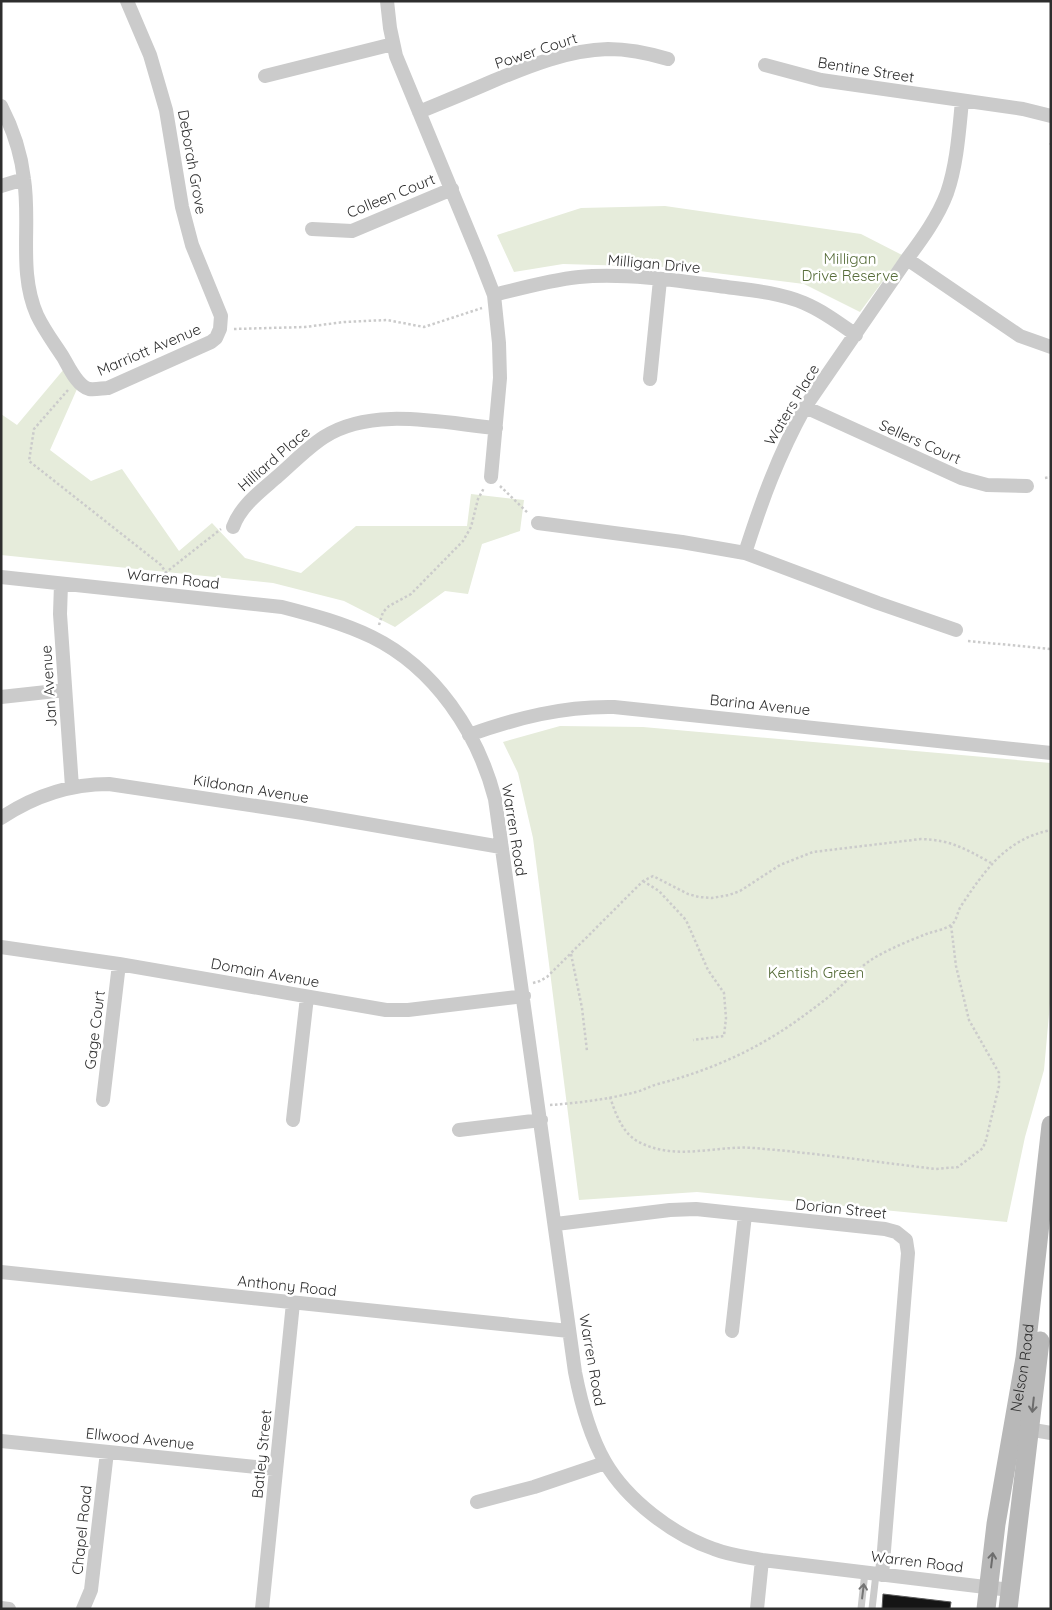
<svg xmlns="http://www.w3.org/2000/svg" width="1052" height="1610" font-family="Quicksand,sans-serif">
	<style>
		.green { fill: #e6ecdb }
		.building { fill: #151515; stroke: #5b5b5b }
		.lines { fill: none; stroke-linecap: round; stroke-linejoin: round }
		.path { stroke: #cbcbcb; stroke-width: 2.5; stroke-dasharray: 2.5 2.5; stroke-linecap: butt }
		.service { stroke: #cbcbcb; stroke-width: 7 }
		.minor { stroke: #cbcbcb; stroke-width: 14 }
		.secondary { stroke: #b8b8b8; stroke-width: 19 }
		.oneway { stroke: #6c6c6c }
		.oneway2 { stroke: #757575 }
		.labels { text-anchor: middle; stroke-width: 5; stroke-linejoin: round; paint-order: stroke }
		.street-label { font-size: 15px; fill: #2e2e2e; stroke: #fff }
		.park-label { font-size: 15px; fill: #566c39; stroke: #fff }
	</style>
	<rect width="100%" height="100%" fill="#fff"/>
	<!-- green -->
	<path class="green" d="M665,206L861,234L902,255L860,312L804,284L667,267L563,264L514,272L497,235L581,208Z
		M64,369L77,389L50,450L91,481L122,469L179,551L212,523L245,558L301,573L356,526H467L471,494L524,500L520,531L482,544L468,594L445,591L395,627L344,601L273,583L1,555V414L17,425Z
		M560,726L643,727L1051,763V992L1044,1070L1025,1137L1007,1222L697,1192L579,1200L533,838L518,773L503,742Z"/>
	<!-- building -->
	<path class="building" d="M883,1594L951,1602L950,1609H882Z"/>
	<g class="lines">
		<!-- path -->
		<path class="path" d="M1050,143L1051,144
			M234,329L305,327L344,322L387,320L424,327L482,308
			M68,390L34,429L29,461L161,565L172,582
			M1045,478L1051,477
			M500,486L528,513
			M165,573L221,529
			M379,625L383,612L389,606L411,594L463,541L471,527L478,499L484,488
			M968,641L1051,649
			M643,881L659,891L686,920L708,970L724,993L726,1018L724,1036L693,1040
			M571,954L582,1008L587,1051
			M533,983L540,981L547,977L643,881L653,876L688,894L699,897L712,898L729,895L740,891L780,865L813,852L921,839C951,840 966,849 991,863
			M610,1097C616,1115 623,1135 641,1143C677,1161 716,1145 754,1148C815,1153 876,1162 936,1169L958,1167L983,1148L986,1140L999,1086V1073L969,1020L956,966L951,925
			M550,1105C579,1103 609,1099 636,1092C644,1090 650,1086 658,1084C708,1071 752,1052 795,1022C810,1011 826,1000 840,987C851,977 861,966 874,958C891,948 911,940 929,933C936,931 945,929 951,925C957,921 957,912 961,906C985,870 1006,839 1051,830"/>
		<!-- service -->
		<path class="service" d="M861,1609L865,1572
			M872,1609L876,1574"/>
		<!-- minor -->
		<path class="minor" d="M387,1L390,28L396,56L480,259L494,295L499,343L500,378L491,477
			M765,65L821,80L1023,109L1051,116
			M265,76L393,44
			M1,106C13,129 21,153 24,179C31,224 18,272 37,315C44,330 54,343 63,357C69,367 77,386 89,389C95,390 103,388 108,388L211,342L216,338L220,329L221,316L192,245L182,207L166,110L150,55L127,1
			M419,112C443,102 468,92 493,81C529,66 568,50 608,49C629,49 648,53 668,59
			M1,186L24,179
			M312,229L352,231L452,189
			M907,259C922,239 938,217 947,193C957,164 959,131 962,101
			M494,295C522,288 550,280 579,277C623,273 675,280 719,286C748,290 777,292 804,303C823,311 839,323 856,335
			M650,379L660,280
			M805,407L961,478L987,485L1027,486
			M538,523L682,542L745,553L878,603L956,630
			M233,527C241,505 261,491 278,476C293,463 307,448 324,437C372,406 442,423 496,428
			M745,553C762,500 778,456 805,407L907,259L1020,336L1051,347
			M1,577L282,607C313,615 343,623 372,637C435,668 478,733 495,799L575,1372C581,1403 589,1434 605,1462C627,1500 673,1535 714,1549C729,1555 746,1557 762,1560L1010,1590
			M61,584L60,614L72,787
			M1,697L65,690
			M469,735C517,718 563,706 614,707L1051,753
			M1,818C34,796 70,784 109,784L303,813L501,847
			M1,947L119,964L386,1010H408L524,996
			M103,1100L119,964
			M293,1120L307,997
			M459,1130L541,1120
			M556,1224L670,1210L696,1209L885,1229L896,1232L906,1240L908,1253L882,1575
			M1,1272L569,1331
			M732,1331L745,1215
			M1022,1428L1051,1433
			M1,1441L276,1469
			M477,1502L534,1487L605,1463
			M1,1608L9,1609
			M83,1609L91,1590L107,1452
			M262,1609L293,1303
			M757,1609L762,1560"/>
		<!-- secondary -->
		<g class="secondary">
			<path id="s1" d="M986,1609L996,1524L1025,1358L1051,1125"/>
			<path d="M1008,1609L1040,1341"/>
		</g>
	</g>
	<!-- one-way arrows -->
	<defs><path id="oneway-shaft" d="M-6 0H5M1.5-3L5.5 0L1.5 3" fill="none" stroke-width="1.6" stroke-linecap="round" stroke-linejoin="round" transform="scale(1.25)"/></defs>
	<g class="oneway">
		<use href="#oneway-shaft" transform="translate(1033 1405) rotate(96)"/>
		<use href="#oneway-shaft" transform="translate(992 1560) rotate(-83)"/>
	</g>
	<use class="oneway2" href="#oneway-shaft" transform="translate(863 1591) rotate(-83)"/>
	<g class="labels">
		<!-- street labels -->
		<g class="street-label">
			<text transform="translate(536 51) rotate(-18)" y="5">Power Court</text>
			<text transform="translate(866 70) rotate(9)" y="5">Bentine Street</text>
			<text transform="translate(192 162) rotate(80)" y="5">Deborah Grove</text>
			<text transform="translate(391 196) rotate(-22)" y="5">Colleen Court</text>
			<text transform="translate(654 264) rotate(5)" y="5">Milligan Drive</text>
			<text transform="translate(149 350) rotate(-23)" y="5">Marriott Avenue</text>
			<text transform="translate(792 405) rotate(-59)" y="5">Waters Place</text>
			<text transform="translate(920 442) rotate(24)" y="5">Sellers Court</text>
			<text transform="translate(274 459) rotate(-41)" y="5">Hilliard Place</text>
			<text transform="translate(173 579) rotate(6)" y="5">Warren Road</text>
			<text transform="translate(49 686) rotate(-94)" y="5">Jan Avenue</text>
			<text transform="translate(760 705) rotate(6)" y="5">Barina Avenue</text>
			<text transform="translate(251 789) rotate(9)" y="5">Kildonan Avenue</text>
			<text transform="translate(514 830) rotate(81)" y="5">Warren Road</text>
			<text transform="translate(265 973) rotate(10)" y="5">Domain Avenue</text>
			<text transform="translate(95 1030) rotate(-83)" y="5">Gage Court</text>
			<text transform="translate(841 1209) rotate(6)" y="5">Dorian Street</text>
			<text transform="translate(287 1286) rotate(6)" y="5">Anthony Road</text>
			<text transform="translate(592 1360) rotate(80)" y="5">Warren Road</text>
			<text dy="5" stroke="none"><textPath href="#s1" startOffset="244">Nelson Road</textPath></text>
			<text transform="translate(140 1439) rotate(6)" y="5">Ellwood Avenue</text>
			<text transform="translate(262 1454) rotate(-84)" y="5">Batley Street</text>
			<text transform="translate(82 1530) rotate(-84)" y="5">Chapel Road</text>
			<text transform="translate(917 1562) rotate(7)" y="5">Warren Road</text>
		</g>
		<!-- park labels -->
		<g class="park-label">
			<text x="850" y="264">Milligan<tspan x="850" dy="17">Drive Reserve</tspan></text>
			<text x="816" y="978">Kentish Green</text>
		</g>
	</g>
	<!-- border -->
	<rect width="1052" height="1610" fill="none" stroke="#2e2e2e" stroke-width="5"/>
</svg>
